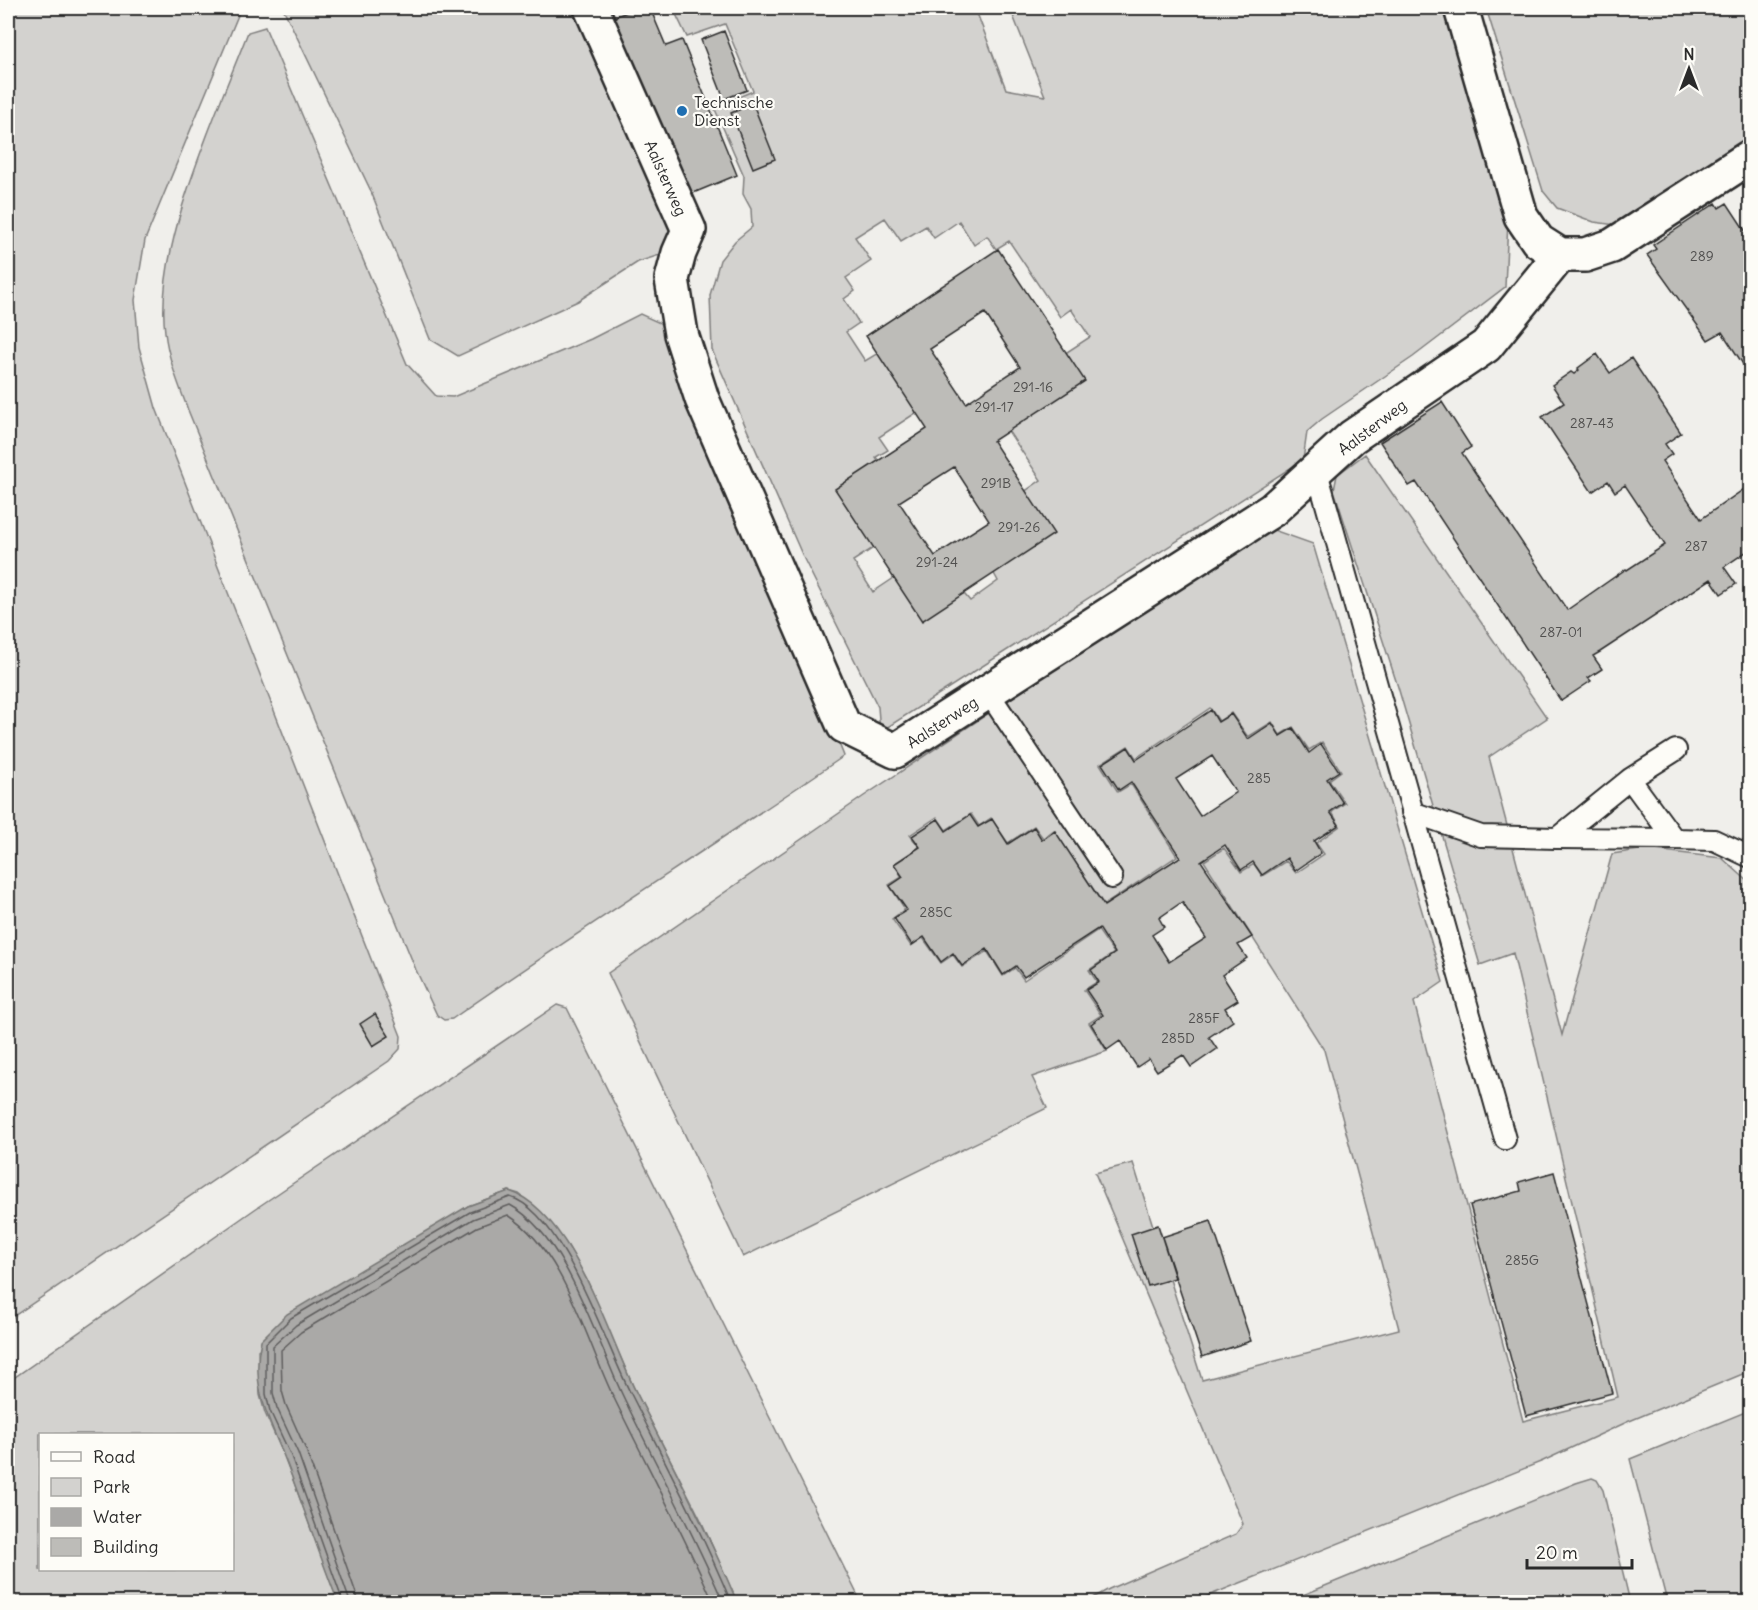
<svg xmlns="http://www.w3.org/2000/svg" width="1758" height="1610" font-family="Delius,sans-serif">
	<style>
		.green { fill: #d3d2cf; stroke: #7f7e7d; stroke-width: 1.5; fill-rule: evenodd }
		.water { fill: #aaa9a7; stroke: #777775; stroke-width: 1.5 }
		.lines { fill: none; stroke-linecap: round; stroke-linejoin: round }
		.shore { stroke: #5e5d5d; stroke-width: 1.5 }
		.building { fill: #bdbcb8; stroke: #2b2b2b; stroke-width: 1.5; fill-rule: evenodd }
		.service-casing { stroke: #2b2b2b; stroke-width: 24 }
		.minor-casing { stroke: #2b2b2b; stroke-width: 38 }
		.service { stroke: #fdfcf7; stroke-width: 20 }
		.minor { stroke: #fdfcf7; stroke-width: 33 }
		.poi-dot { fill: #1f6fb2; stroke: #fdfcf7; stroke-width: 2 }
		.labels { text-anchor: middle; stroke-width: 4.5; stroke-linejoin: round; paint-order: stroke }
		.number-label { font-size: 14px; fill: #504f4e }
		.poi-label { font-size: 16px; fill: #2b2b2b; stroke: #fdfcf7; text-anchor: start }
		.street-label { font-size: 16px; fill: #2b2b2b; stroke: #fdfcf7 }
	</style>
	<rect width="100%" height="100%" fill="#f0efeb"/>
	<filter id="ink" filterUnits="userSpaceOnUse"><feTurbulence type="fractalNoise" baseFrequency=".0167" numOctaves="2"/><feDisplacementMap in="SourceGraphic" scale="12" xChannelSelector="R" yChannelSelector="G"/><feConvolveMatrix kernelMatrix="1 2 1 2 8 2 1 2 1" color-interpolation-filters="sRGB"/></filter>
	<g filter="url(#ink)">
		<!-- green -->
		<path class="green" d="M8,8H241L145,240L135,300L139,347L156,408L401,1036L400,1049L389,1061L8,1320Z
			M283,8H580L672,230L663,254L638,262L578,301L458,356L430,339L370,189Z
			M673,8H975L1006,89L1045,96L1010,8H1442L1508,220L1505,287L1413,357L1322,419L1307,432L1303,460L880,732L878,707L804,559L712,350L710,295L720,260L735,241L752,227L751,209L743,194L744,176L714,107L753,91L725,24L687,37ZM885,218L901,241L926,226L934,238L959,221L974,245L987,236L996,249L1009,241L1060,317L1071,309L1090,337L1061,356L1053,345L982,392L1041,480L1004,506L991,568L998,581L970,601L960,589L897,576L873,592L853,561L878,545L884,470L876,457L888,450L879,437L954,388L878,353L865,361L846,332L859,323L844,299L855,291L846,278L871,261L855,237Z
			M1486,8H1750V147L1623,226L1594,222L1557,208L1543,191Z
			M265,27L407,364L436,396L453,397L591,339L640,314L660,323L798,641L844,756C714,845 581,929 452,1019L444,1020L437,1015L416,970L188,410C179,385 168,359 165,332C154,246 217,113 248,32Z
			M1365,454L1547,718L1489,757L1562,1035L1612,854L1646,849L1722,858L1750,883V1371L1627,1422L1543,1461L1193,1602H1086L1109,1589L1236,1534L1243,1524L1095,1173L1133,1163L1202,1380L1399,1329L1324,1050L1204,861L1224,848L1241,872L1254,864L1262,876L1286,861L1296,873L1324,854L1316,843L1340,826L1332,812L1345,803L1329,780L1341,771L1322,742L1309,750L1293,727L1280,735L1272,722L1248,737L1231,713L1219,721L1210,708L1136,758L1128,746L1100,764L1118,792L1131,784L1177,856L1104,905L1054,830L1043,838L1034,826L1008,843L991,818L979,826L971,814L946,830L937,817L910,835L919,847L894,864L902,877L889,885L905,909L892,919L911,946L923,938L941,963L953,955L962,967L987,951L1003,976L1015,968L1024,980L1098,930L1114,953L1089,970L1097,982L1084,990L1101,1015L1089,1023L1107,1051L1032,1077L1047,1108L743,1257L608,973L864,796L1268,528L1313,544L1443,982L1414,1002L1523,1421L1618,1397L1513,953L1480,965L1398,687L1334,490L1337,475Z
			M557,1005L567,1008L861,1602H737L700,1518L633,1386L587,1280L568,1246L546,1217L519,1194L509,1191L468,1206L258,1350L260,1395L265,1413L285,1458L338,1602H8V1382L255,1209ZM40,1434H232V1570H40Z
			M1750,1410V1602H1667L1630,1459Z
			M1592,1478L1597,1480L1603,1490L1630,1602H1286L1576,1483Z"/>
		<!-- water -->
		<path class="water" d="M509,1191C571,1210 609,1336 635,1390C670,1460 707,1530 737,1602H338C319,1555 304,1507 285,1459C269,1417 250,1388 261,1340L287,1314L468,1206Z"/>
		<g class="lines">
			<!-- shore -->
			<path class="shore" d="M343,1602L291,1456L270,1411L266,1394V1343L291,1318L470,1212L510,1197C563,1212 606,1346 630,1392C665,1462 701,1530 731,1602
				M350,1602L298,1453L277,1408L273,1393V1346L296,1325L473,1219L510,1205C566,1235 596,1339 622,1394C655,1464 693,1531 723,1602
				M359,1602L306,1450L286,1405L282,1391L281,1350L301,1332L477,1227L508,1215C565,1251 586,1341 614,1398C647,1466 683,1532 713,1602"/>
		</g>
		<!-- building -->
		<path class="building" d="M637,8H650L666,46L682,40L737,175L686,196L614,17Z
			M724,31L747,90L724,99L701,40Z
			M753,104L775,159L753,168L731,113Z
			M1716,203L1719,208L1727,203L1750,238V375L1722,332L1708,340L1647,255L1656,249L1653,245Z
			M998,249L1085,381L993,441L1054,534L922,621L835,489L927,429L866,336ZM985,313L1020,367L966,403L930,349ZM954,467L989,521L935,556L899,502Z
			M1597,354L1610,373L1631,358L1681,433L1665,444L1672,454L1662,461L1701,519L1750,485V549L1724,567L1736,584L1721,594L1711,579L1600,652L1593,656L1602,669L1588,678L1591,681L1561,701L1416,482L1409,486L1380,442L1442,402L1471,447L1462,453L1567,610L1626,569L1627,570L1665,545L1625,485L1615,492L1608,481L1592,492L1542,417L1564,403L1552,385L1571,372L1574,374L1579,370L1578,368Z
			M1211,710L1218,722L1231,714L1248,739L1272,723L1280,736L1293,728L1309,753L1321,744L1339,771L1327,779L1343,803L1330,812L1339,825L1314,841L1321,853L1295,871L1287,858L1262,875L1253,862L1241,870L1225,845L1201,861L1252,937L1238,945L1247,958L1222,975L1238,1000L1225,1008L1233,1021L1209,1037L1217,1049L1191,1067L1183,1055L1157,1071L1149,1059L1137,1067L1120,1041L1107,1050L1091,1024L1103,1015L1086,990L1099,982L1091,970L1115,953L1099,928L1024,977L1016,966L1003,975L987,949L962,966L953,953L941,962L924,937L912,945L894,918L907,910L890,886L903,877L894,864L920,847L912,836L938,819L946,831L970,815L978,827L992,819L1008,844L1034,827L1042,840L1055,831L1104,906L1180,857L1131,782L1119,790L1102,764L1128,747L1136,760ZM1212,756L1236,792L1200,816L1176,779ZM1182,902L1206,938L1169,962L1152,935L1164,927L1159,918Z
			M375,1014L389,1036L373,1046L360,1024Z
			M1554,1172L1612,1393L1526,1416L1470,1205L1521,1191L1519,1182Z
			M1211,1221L1251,1341L1202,1357L1162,1237Z
			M1158,1225L1175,1278L1148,1286L1131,1234Z"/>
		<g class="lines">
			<!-- service casing -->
			<g class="service-casing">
				<path id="service" d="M1317,472L1505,1139
					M988,692L1112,878
					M1676,750L1630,779L1674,839L1714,840L1750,857
					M1630,779L1557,838L1674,839
					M1412,812L1481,836L1557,838"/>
			</g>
			<!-- minor casing -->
			<g class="minor-casing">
				<path id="minor" d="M591,8L689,230L679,253L672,279L681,334L702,399L844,726L895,751L1272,510L1352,437L1486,346L1560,255
					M1461,8L1521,216L1538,241L1560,255H1585L1612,246L1750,157"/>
			</g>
			<!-- service -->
			<use href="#service" class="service"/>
			<!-- minor -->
			<use href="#minor" class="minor"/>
		</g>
	</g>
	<!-- markers -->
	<circle class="poi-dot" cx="682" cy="111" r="6"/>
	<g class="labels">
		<!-- number labels -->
		<g class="number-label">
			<text x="1702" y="261">289</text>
			<text x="1033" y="392">291-16</text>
			<text x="994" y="412">291-17</text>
			<text x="1592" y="428">287-43</text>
			<text x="996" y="488">291B</text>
			<text x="1019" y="532">291-26</text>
			<text x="1696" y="551">287</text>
			<text x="937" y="567">291-24</text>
			<text x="1561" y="637">287-01</text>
			<text x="1259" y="783">285</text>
			<text x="936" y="917">285C</text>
			<text x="1204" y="1023">285F</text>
			<text x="1178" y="1043">285D</text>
			<text x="1522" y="1265">285G</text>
		</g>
		<!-- poi labels -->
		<g class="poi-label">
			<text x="694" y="108">Technische<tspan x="694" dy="18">Dienst</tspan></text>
		</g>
		<!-- street labels -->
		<g class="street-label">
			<text transform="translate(666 178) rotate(66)" y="6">Aalsterweg</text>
			<text transform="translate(1372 427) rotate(-37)" y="6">Aalsterweg</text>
			<text transform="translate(942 722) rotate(-33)" y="6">Aalsterweg</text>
		</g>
	</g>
	<!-- margin -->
	<rect width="1758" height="1610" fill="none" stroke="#fdfcf7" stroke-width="30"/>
	<rect x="15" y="15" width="1728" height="1580" fill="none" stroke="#2b2b2b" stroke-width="2" filter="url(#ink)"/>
	<!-- legend -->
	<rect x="39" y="1433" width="195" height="138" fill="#fdfcf7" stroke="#a9a8a5" stroke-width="1.5"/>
	<rect x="51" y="1452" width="30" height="9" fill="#fdfcf7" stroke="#a9a8a5" stroke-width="1.5"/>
	<text x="93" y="1463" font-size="18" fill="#2b2b2b">Road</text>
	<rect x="51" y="1478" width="30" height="18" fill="#d3d2cf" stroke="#a9a8a5" stroke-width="1.5"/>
	<text x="93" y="1493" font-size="18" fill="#2b2b2b">Park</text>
	<rect x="51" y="1508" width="30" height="18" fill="#aaa9a7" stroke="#a9a8a5" stroke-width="1.5"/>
	<text x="93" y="1523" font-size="18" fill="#2b2b2b">Water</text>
	<rect x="51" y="1538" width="30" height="18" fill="#bdbcb8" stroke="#a9a8a5" stroke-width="1.5"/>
	<text x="93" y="1553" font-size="18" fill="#2b2b2b">Building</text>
	<!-- north arrow -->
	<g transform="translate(1689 69)" stroke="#fdfcf7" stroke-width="4.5" paint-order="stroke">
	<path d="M0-4.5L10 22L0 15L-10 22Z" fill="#2b2b2b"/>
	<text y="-9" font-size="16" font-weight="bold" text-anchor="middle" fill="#2b2b2b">N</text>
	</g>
	<!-- scale -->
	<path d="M1527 1559v9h105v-9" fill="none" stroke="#2b2b2b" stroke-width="3"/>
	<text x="1536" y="1559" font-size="18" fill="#2b2b2b" stroke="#fdfcf7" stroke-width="4.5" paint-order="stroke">20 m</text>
</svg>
